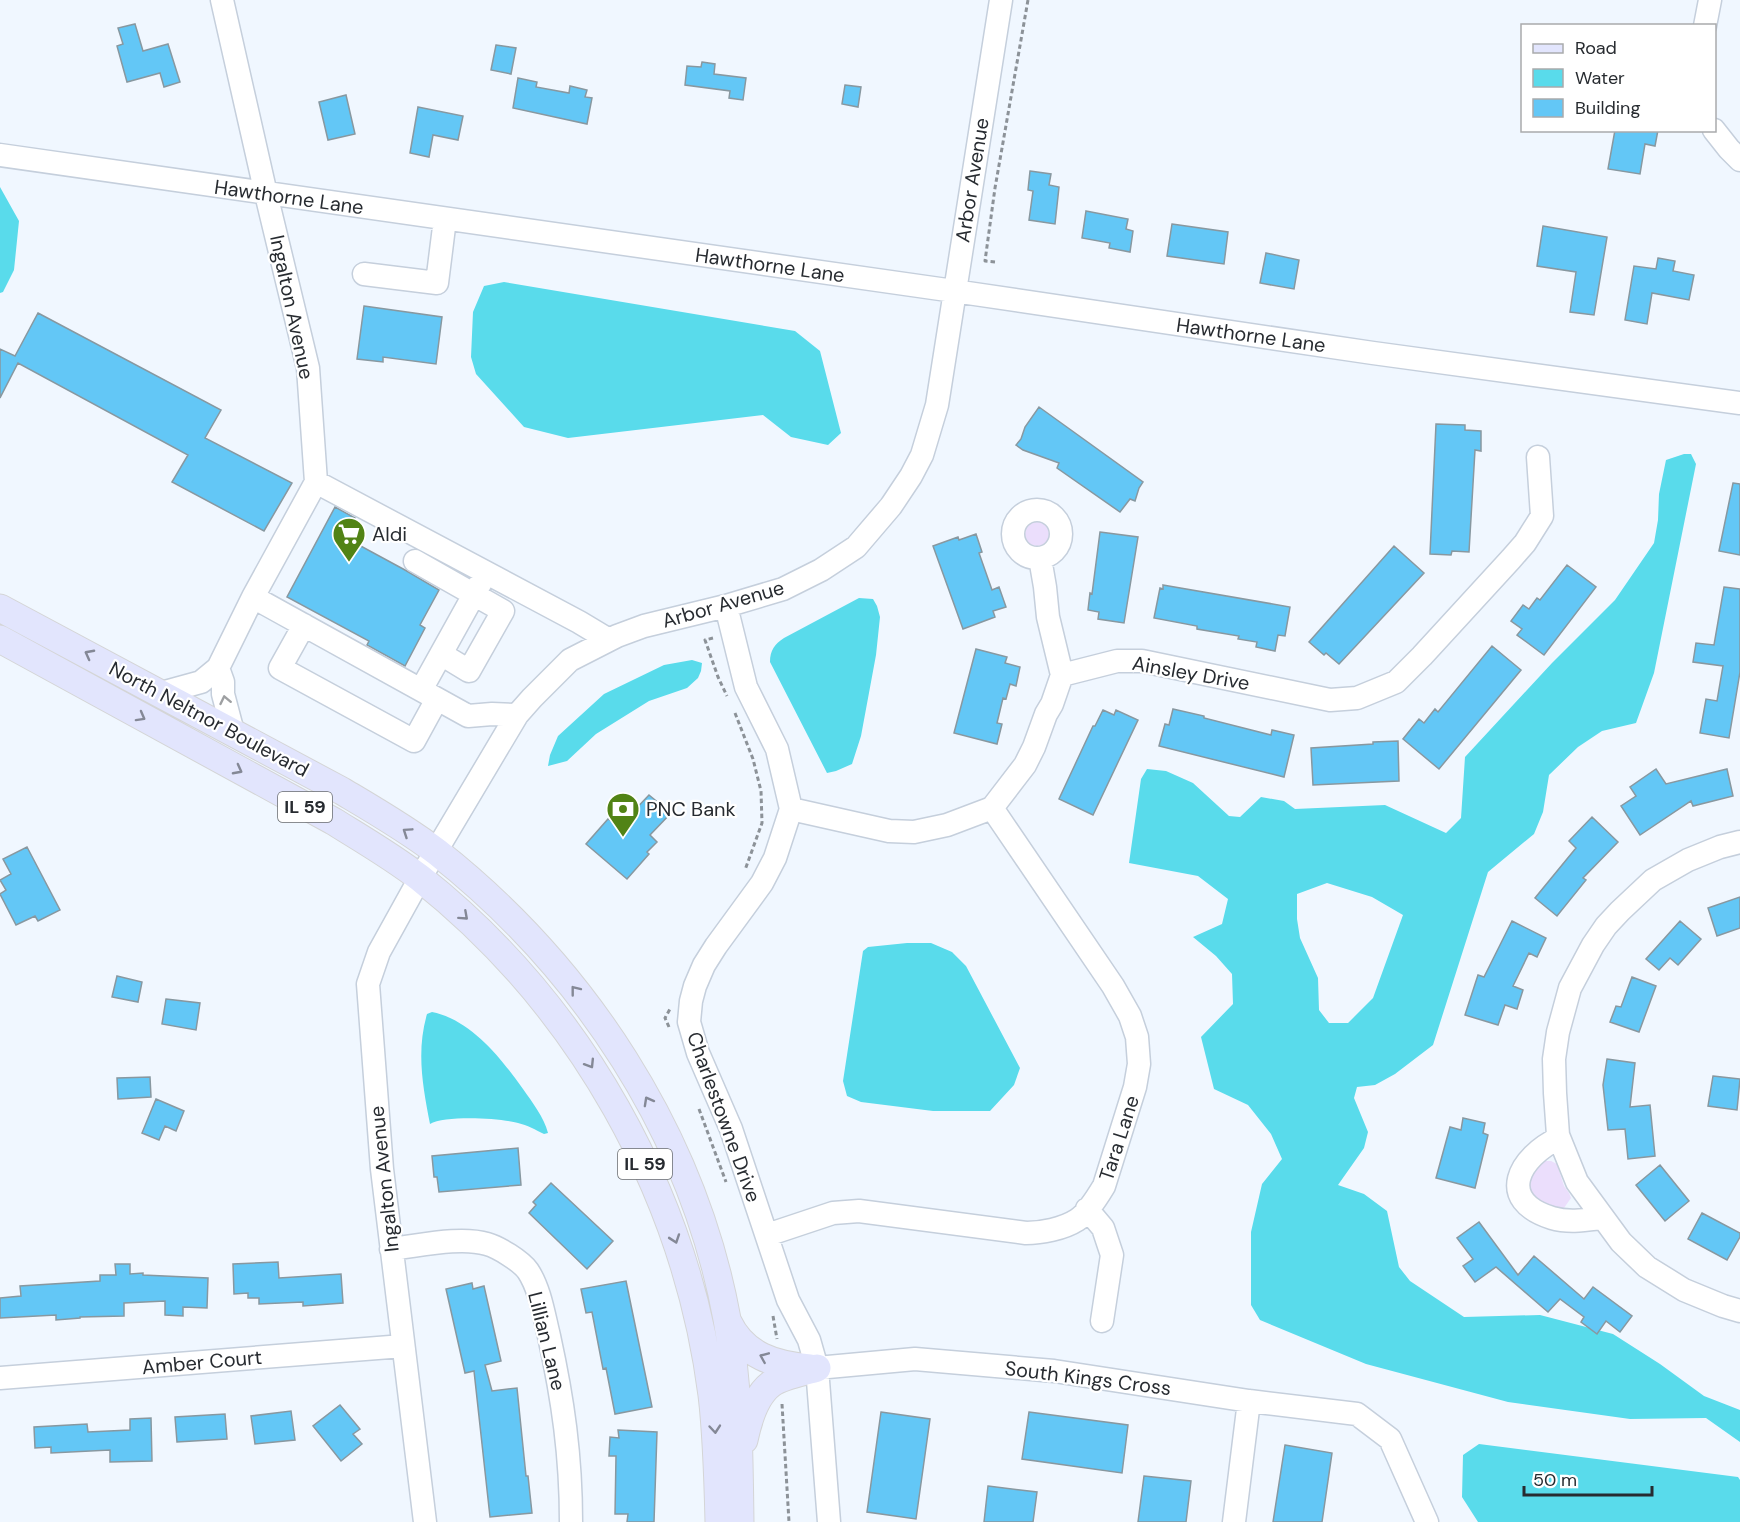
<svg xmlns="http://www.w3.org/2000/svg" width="1740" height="1522" font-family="'DM Sans',sans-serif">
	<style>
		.green { fill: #ebdefc }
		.water { fill: #59dbeb; fill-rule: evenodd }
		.building { fill: #63c7f6; stroke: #8898a0; stroke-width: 1.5 }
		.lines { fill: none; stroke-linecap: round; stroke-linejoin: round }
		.minor-casing { stroke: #c5cfdc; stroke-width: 25 }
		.major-casing { stroke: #d4d5d6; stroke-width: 29 }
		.path { stroke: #8c9298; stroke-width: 3; stroke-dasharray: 4.5 3; stroke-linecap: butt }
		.minor { stroke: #fff; stroke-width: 22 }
		.major { stroke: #e2e5fd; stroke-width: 27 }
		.oneway { stroke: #848896 }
		.oneway2 { stroke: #9ea0a2 }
		.labels { text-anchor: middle; stroke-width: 4.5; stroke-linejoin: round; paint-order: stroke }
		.shield { fill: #fff; stroke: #686b6e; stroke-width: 1.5 }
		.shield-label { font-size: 18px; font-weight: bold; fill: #272b30 }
		.street-label { font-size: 20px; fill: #272b30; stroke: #fff }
		.poi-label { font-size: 20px; fill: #272b30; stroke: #fff; text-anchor: start }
	</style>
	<rect width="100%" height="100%" fill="#f0f7ff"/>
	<!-- green -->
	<path class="green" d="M1025 534a12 12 0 1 1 24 0a12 12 0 1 1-24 0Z
		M1544,1161H1551L1557,1164L1564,1186L1569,1193L1571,1198L1564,1208L1559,1210L1530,1196C1528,1176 1529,1174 1544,1161Z"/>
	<!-- water -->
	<path class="water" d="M0,187L19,221L14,270L3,292L0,293Z
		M504,282L795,331L820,351L841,433L828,445L791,437L763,415L568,438L524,427L476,374L471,357L473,312L484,286Z
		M1684,454H1691L1696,464L1654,673L1636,723L1602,731L1578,747L1549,775L1543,812L1534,834L1488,872L1433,1045L1395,1074L1375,1085L1357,1087L1354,1098L1368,1132L1364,1148L1338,1185L1364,1194L1387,1211L1399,1267L1410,1281L1464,1317L1540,1315L1613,1334L1660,1364L1704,1396L1740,1410V1442L1706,1418L1630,1419L1508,1402L1366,1364L1260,1320L1251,1305V1232L1262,1184L1282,1159L1271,1134L1248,1105L1214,1089L1201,1037L1233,1004L1232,974L1216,956L1193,937L1222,924L1228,899L1198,876L1129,863L1141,779L1147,769L1166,771L1193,783L1229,816L1240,817L1261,797L1284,801L1295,809L1385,805L1446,833L1461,818L1465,757L1552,663L1615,600L1654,543L1658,520L1659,494L1666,460ZM1327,883L1372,897L1403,915L1373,998L1348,1023H1329L1319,1010L1318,978L1300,938L1297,919V894Z
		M859,598L873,599L877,606L880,617L876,655L861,736L852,764L836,771L827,773L770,662C770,650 775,644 784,638Z
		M692,660L702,663L701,671L698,678L687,688L649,701L596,734L567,761L548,766L550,755L558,736L604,694L664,665Z
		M907,943H931L952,952L966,966L1020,1068L1014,1085L990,1111H933L861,1102L847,1096L843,1081L863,951L868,947Z
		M432,1012C471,1020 501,1058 523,1089C532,1102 544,1117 548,1133L544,1134C536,1130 527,1125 518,1123C501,1118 445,1115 430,1124C423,1087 416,1052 427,1014Z
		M1479,1444L1738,1477L1740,1480V1522H1478L1462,1497L1463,1455Z"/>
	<!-- building -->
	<path class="building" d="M135,24L143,51L168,44L180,82L164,87L160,73L127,82L117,46L123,44L118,28Z
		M496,45L516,48L511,74L491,70Z
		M702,62L715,64L714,74L746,78L743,100L729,98L730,91L685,85L687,66L701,67Z
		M518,78L537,82L536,87L569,93L570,86L587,90L585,97L592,98L587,124L513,108Z
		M845,85L861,87L858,107L842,104Z
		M346,95L355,134L328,140L319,102Z
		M418,107L463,116L458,140L433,135L429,157L410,153Z
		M1615,130H1658L1655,146L1645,144L1640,174L1608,169Z
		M1030,171L1051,174L1049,185L1059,187L1055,224L1029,220L1033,191L1028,190Z
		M1086,211L1128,219L1126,229L1133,231L1130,252L1109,248L1110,243L1082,238Z
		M1172,224L1228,232L1224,264L1167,256Z
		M1543,226L1607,237L1594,315L1570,312L1576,272L1537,266Z
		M1266,253L1299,260L1294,289L1260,283Z
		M1658,258L1675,261L1673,271L1694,275L1689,300L1652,293L1647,324L1625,320L1634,266L1656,269Z
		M364,306L442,317L436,364L383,357V362L357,359Z
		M38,313L221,410L205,438L292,483L264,531L172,482L188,455L18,363L0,398V349L15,356Z
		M1039,407L1143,482L1139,488L1135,501L1130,499L1120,512L1057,468L1059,463L1023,450L1016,445L1021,439L1025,427Z
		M1436,424L1465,425V430L1481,431V451L1475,450L1469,552L1452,551L1451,555L1430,554Z
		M1733,483L1740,484V555L1719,551Z
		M335,507L355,518L344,537L405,570L439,590L420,625L425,628L405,666L367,645L369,641L287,597Z
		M1100,532L1138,537L1124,623L1098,619L1099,612L1088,610L1090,593L1092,594Z
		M976,534L982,552L979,553L992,590L999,587L1006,607L993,611L995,617L963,629L933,546L958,537L959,540Z
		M1394,546L1424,573L1339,664L1326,653L1324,655L1309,642Z
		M1567,565L1596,587L1544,655L1517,635L1522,629L1511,621L1523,605L1529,609L1537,598L1540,600Z
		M1163,585L1290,607L1285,636L1278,635L1275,651L1256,647L1257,642L1238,639L1239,636L1197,629V626L1154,618L1160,588L1163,589Z
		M1724,587L1740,589V672L1729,738L1700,733L1706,699L1717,701L1723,666L1693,662L1696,643L1714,645Z
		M1492,646L1521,670L1439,769L1403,739L1419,719L1424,723L1435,709L1438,712Z
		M976,649L1007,657L1005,663L1020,667L1016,686L1010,684L1006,699L1003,698L997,723L1002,724L997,744L954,733Z
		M1173,709L1204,716V718L1271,735L1272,730L1294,735L1284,777L1159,746L1165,724L1169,725Z
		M1103,710L1114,715L1116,710L1138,720L1093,815L1059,799L1093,726H1095Z
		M1398,741L1399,781L1313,785L1311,748L1373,744V742Z
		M1656,769L1666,784L1727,769L1733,796L1693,806L1691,801L1640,835L1621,806L1636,796L1630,787Z
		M649,795L671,813L650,835L657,842L647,852L649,854L627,879L586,844L608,819L612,821L622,809L629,816Z
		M1592,817L1618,842L1583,878L1586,880L1557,916L1535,898L1576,848L1569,841Z
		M27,847L60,910L38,921L35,916L16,925L0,894L6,890L0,880L11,874L3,859Z
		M1740,897V928L1717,936L1708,908Z
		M1512,921L1546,938L1537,957L1529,953L1513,986L1523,990L1517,1009L1505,1005L1498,1025L1465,1015L1478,975L1484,977Z
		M1680,921L1701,939L1678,965L1670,958L1659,970L1646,959Z
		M117,976L142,982L138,1002L112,997Z
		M1632,977L1656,986L1639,1032L1610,1022L1616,1006L1621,1007Z
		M166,999L200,1003L196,1030L162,1024Z
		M1607,1059L1635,1063L1630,1107L1650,1105L1655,1156L1628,1159L1625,1129L1608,1130L1603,1085Z
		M1713,1076L1740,1079L1737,1110L1708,1106Z
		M150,1077L151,1097L118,1099L117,1078Z
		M156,1099L184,1111L176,1131L165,1126L159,1140L142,1133Z
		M1463,1118L1485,1123L1483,1133L1488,1135L1475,1188L1436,1178L1450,1127L1461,1130Z
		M518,1148L521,1185L439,1192L437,1177H434L432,1156Z
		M1660,1165L1689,1201L1665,1221L1636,1185Z
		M551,1183L613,1241L587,1269L529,1213L536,1205L533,1202Z
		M1702,1213L1740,1233V1237L1727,1260L1688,1239Z
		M1479,1222L1518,1275L1534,1256L1584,1299L1593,1287L1632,1316L1620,1332L1606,1321L1597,1334L1581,1322L1584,1317L1560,1299L1548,1312L1496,1267L1475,1282L1463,1266L1473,1259L1457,1238Z
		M278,1262L279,1278L341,1274L343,1303L303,1306V1302L259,1304V1298H248V1293L234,1294L233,1264Z
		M115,1264H130V1274L143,1273V1275L208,1278L207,1308L183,1307V1316L165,1315V1301L124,1303V1316L80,1317V1318L56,1320V1315L0,1318V1298L21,1296L20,1286L100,1281V1275H116Z
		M626,1281L652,1407L615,1414L606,1368L603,1369L592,1312L586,1313L581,1289Z
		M472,1283L473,1289L484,1286L501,1361L485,1365L492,1391L517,1388L526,1476H528L532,1513L490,1517L474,1371L465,1373L446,1289Z
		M340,1405L360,1429L353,1434L362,1444L341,1461L313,1426Z
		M291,1411L295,1440L255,1444L251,1416Z
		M881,1412L930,1419L916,1519L867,1512Z
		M1029,1412L1128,1425L1122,1473L1022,1459Z
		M225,1414L227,1439L177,1442L175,1417Z
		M151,1418L152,1461L110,1462V1450L51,1453V1447L35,1448L34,1427L87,1424L88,1432L130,1430V1419Z
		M618,1430L657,1432L654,1522H627L628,1514H615L616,1456H609L610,1437L619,1438Z
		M1285,1445L1332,1453L1322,1522H1273Z
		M1144,1476L1191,1481L1186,1522H1138Z
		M988,1486L1037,1492L1033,1522H984Z"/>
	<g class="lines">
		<!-- minor casing -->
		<g class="minor-casing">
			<path id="minor" d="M1705,26L1710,0
				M1714,130L1729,149L1740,160
				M0,155L954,291L1373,353L1740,403
				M364,274L437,283L445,219
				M316,482L579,622L609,640
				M1013 534a24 24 0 1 1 48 0a24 24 0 1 1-48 0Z
				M1040,558L1045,587L1048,617L1062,675
				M415,561L503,611L469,671L441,654
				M253,597L468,716L492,714L517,715
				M726,606L746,687L777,749L791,809L775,858L762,883L716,946L704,965L695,986L691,1001L689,1022L698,1053L731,1129L788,1300L809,1340L817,1368L829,1522
				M304,625L280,668L414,741L437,699
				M218,668L223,682V694L233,732
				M1062,675L1117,661H1142L1330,700L1357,698L1396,682L1422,656L1511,559L1525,543L1542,516L1538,457
				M421,690L481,582
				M161,693L201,682L218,668L253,597L316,482L308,368L266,194L222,0
				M791,809L889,831L914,832L947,825L992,808L1025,765L1034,747L1046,714L1052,704L1062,675
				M1740,842L1720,847L1688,860L1653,880L1620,911L1606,926L1593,945L1570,988L1558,1032L1554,1059L1555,1093L1558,1135L1577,1182L1621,1242L1647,1267L1684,1290L1723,1306L1740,1311
				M1559,1138C1519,1157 1495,1200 1552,1218C1569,1223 1586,1220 1603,1218
				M1087,1209L1103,1228L1112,1255L1102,1321
				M767,1235L833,1213L859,1211L1026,1233C1041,1233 1063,1229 1077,1220C1087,1214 1098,1196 1104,1186L1135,1087L1139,1064L1137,1037L1130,1016L1113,986L992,808
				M391,1249C419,1246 460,1236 487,1244C498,1247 521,1261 528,1271C540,1289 544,1316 549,1336C563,1400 571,1456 571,1522
				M817,1368L915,1359L1054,1371L1249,1401L1357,1414L1390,1439L1427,1522
				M0,1378L403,1346
				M425,1522L382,1169L368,984L379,952L420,878L517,715L532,698L570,660L617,636L644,626L726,606L783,589L821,570L856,547L891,506L911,476L922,455L937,405L1001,0
				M1234,1522L1249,1401"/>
		</g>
		<!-- major casing -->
		<g class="major-casing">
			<path id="major" d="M0,608L342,791C374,810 407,829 437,852C584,968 693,1134 727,1319C739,1386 739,1454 740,1522
				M0,639L333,821C362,839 393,857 420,878C580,1005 686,1193 712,1395C717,1437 718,1480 719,1522
				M728,1322C744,1356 775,1365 810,1368
				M744,1440C748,1421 755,1396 771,1384C781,1376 804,1372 817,1368"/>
		</g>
		<!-- path -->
		<path class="path" d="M995,262L985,261L995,188L1028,0
			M713,638L705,640L718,677L727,696
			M735,713L753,759L761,791L762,823L745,870
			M669,1027L665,1018L670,1009
			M699,1109L726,1182
			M773,1316L777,1339
			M782,1404L789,1522"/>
		<!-- minor -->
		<use href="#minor" class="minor"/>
		<!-- major -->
		<use href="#major" class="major"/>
	</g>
	<!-- one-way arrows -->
	<defs><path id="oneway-chevron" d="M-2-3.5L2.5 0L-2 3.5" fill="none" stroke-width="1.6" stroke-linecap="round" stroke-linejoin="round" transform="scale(1.5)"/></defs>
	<g class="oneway">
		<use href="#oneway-chevron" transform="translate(89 654) rotate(-152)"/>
		<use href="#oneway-chevron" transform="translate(141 717) rotate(29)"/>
		<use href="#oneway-chevron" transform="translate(238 770) rotate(28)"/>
		<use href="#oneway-chevron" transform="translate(407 832) rotate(-146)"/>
		<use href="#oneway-chevron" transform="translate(464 916) rotate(42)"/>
		<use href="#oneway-chevron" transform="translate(575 990) rotate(-128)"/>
		<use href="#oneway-chevron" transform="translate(590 1064) rotate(58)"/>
		<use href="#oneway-chevron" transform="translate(648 1101) rotate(-119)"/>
		<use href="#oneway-chevron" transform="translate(675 1239) rotate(71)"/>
		<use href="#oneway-chevron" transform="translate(764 1357) rotate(-157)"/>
		<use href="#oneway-chevron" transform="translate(715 1429) rotate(85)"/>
	</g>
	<use class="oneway2" href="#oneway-chevron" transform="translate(225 700) rotate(-102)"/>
	<!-- icons -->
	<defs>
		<g id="supermarket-pin" transform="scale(1.725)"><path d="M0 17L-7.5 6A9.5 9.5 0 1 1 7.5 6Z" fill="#518315" stroke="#fff"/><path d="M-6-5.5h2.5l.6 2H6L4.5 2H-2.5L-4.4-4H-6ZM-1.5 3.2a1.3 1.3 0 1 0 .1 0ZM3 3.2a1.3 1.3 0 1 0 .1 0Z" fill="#fff"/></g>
		<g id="bank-pin" transform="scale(1.725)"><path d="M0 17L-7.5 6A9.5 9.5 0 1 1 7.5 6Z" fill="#518315" stroke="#fff"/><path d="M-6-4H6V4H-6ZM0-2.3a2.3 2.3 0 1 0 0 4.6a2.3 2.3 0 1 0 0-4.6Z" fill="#fff"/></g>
	</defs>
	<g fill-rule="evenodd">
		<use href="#supermarket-pin" x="349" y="534"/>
		<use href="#bank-pin" x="623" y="809"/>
	</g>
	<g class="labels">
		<!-- shield labels -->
		<g class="shield">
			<rect x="278" y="792" width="54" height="30" rx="4.5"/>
			<rect x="618" y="1149" width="54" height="30" rx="4.5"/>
		</g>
		<g class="shield-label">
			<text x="305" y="813">IL 59</text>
			<text x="645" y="1170">IL 59</text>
		</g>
		<!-- street labels -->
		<g class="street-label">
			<text transform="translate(972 180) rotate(-81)" y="7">Arbor Avenue</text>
			<text transform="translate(289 197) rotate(8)" y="7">Hawthorne Lane</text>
			<text transform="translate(770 265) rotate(8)" y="7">Hawthorne Lane</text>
			<text transform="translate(292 307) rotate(78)" y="7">Ingalton Avenue</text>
			<text transform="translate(1251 335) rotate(8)" y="7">Hawthorne Lane</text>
			<text transform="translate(723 604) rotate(-16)" y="7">Arbor Avenue</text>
			<text transform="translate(1191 673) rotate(10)" y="7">Ainsley Drive</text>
			<text transform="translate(209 719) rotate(28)" y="7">North Neltnor Boulevard</text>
			<text transform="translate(724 1117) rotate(70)" y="7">Charlestowne Drive</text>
			<text transform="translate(1119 1138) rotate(-72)" y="7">Tara Lane</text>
			<text transform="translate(384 1179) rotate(-96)" y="7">Ingalton Avenue</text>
			<text transform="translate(547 1341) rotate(76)" y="7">Lillian Lane</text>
			<text transform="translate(202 1362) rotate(-5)" y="7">Amber Court</text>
			<text transform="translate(1088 1378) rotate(7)" y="7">South Kings Cross</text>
		</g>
		<!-- poi labels -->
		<g class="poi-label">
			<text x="372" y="541">Aldi</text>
			<text x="646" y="816">PNC Bank</text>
		</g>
	</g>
	<!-- legend -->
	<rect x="1521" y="24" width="195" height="108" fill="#ffffff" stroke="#a9aaac" stroke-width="1.5"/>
	<rect x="1533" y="44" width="30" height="9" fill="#e2e5fd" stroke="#a9aaac" stroke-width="1.5"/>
	<text x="1575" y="54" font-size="18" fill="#272b30">Road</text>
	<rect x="1533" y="69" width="30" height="18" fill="#59dbeb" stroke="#a9aaac" stroke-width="1.5"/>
	<text x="1575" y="84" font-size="18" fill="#272b30">Water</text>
	<rect x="1533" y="99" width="30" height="18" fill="#63c7f6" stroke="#a9aaac" stroke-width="1.5"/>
	<text x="1575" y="114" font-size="18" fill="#272b30">Building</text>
	<!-- scale -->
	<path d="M1524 1486v9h128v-9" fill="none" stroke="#272b30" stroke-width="3"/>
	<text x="1533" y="1486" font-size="18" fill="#272b30" stroke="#ffffff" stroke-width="4.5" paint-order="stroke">50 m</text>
</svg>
